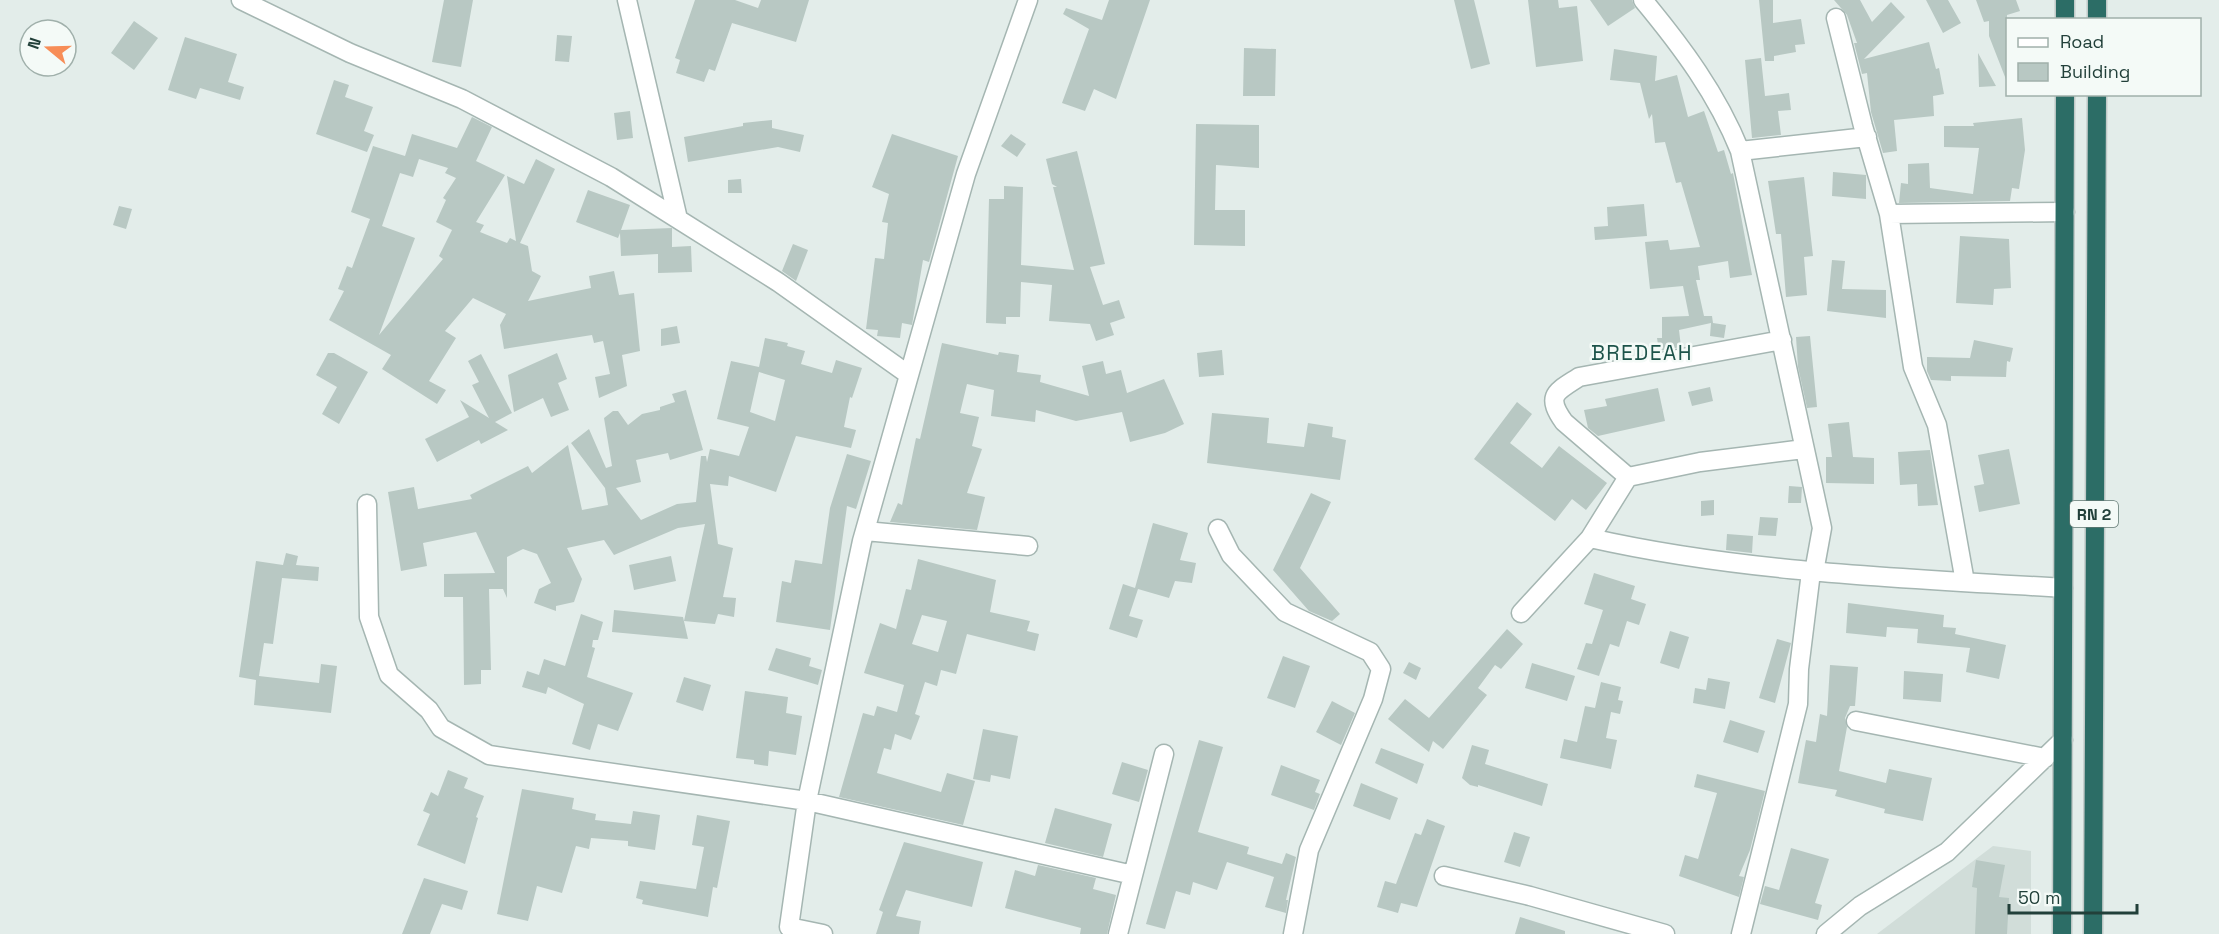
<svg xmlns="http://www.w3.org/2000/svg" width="2219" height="934" font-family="'Space Grotesk',sans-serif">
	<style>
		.built { fill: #d1ddd9 }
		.building { fill: #b8c8c3; fill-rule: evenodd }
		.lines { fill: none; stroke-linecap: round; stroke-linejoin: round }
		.minor-casing { stroke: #a5b6b2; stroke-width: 21 }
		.highway-casing { stroke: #c1cac8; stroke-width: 21 }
		.minor { stroke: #fff; stroke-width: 18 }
		.highway { stroke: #2c6d66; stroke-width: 18 }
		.labels { text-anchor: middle; stroke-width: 5; stroke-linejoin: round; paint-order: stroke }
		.shield { fill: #f4faf7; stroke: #617873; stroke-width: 1.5 }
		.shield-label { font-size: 16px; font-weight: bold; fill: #22403a }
		.quarter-label { font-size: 21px; letter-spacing: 1.5px; fill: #1d534a; stroke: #f4faf7 }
	</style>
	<rect width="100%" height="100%" fill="#e3edea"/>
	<!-- built -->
	<path class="built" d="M1993,846L2031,851V934H1877Z"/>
	<!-- building -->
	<path class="building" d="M444,0H473L461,67L432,62Z
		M695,0H735L758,8L761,0H809L796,42L732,23L715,71L709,69L704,82L676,73L680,60L675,58Z
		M1109,0H1150L1116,99L1094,89L1085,111L1062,103L1089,29L1063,14L1066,8L1102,20Z
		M1454,0H1474L1490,64L1471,69Z
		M1528,0H1558L1559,8L1577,6L1583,61L1536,67Z
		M1590,0H1632L1635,8L1608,26Z
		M1759,0H1773V23L1801,19L1805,44L1795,45L1796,52L1774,56V61H1765Z
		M1834,0H1860L1872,22L1891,2L1905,17L1864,59L1929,42L1936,69L1939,68L1944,94L1933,96L1934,116L1894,120L1897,151L1883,153L1871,112L1867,73L1862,74L1854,43H1857L1847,15Z
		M1926,0H1948L1961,23L1943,33Z
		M1976,0H2016L2020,11L2007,15V82L1989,36V21L1984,22Z
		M134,21L158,38L134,70L111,53Z
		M557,35L572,36L569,62L555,61Z
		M185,37L237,54L228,82L244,87L240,100L200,88L196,99L168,90Z
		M1244,48L1276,49L1275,96H1243Z
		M1614,49L1657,56L1655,81L1677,75L1688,117L1704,111L1718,152L1724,150L1731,174L1733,173L1752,275L1730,278L1728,261L1698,266L1700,280H1696L1704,316H1712L1713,323L1726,325L1724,338L1710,336L1711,323L1679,330L1681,347L1659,351L1657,338H1662V317L1689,316L1683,286L1650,289L1645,242L1668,240L1670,250L1700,247L1681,182L1676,183L1665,142L1655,143L1652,114L1649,119L1640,83L1610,80Z
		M1978,53L1996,86L1979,87Z
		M1761,58L1765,96L1789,93L1791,110L1778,111L1781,135L1752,138L1745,60Z
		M334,80L349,85L345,97L373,107L364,131L374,135L367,152L316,134Z
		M630,111L633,138L617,140L614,113Z
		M472,117L492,127L476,161L505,175L476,222L484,225L480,232L507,243L510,238L516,241L507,176L524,184L536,159L555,169L520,243L528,246L532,271L541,276L528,301L591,288L589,276L614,271L619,295L634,293L640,351L622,355L627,386L599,398L595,377L610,374L603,341L594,343L592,335L504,349L500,325L506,314L473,298L445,331L456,338L429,381L446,390L437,404L382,369L391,355L329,320L344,291L338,289L347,266L352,268L370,219L351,212L373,146L405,156L412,134L457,148ZM419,159L448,168L445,173L456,178L443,198L446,200L436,222L452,230L439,256L443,259L379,335L415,238L382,226L400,173L413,177Z
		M2022,118L2025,150L2019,189L2012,188L2010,201L1899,203L1901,183L1908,184V164L1929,163L1930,188L1973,194L1979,148L1944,147V126H1974L1973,123Z
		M772,120V128L804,135L800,152L778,147L688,162L684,137L743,126V123Z
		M1196,124L1259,125V168L1216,165L1215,210H1245V246L1194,245Z
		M892,134L958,156L929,262L923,260L912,325L902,323L900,338L877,336L878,330L866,329L875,258L884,259L888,223L882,222L889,194L872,187Z
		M1011,134L1026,144L1017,157L1001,146Z
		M1077,151L1105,264L1090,267L1103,305L1119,300L1125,318L1110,323L1114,335L1096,341L1090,324L1049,321L1052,285L1021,282L1020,317H1006V324L986,323L989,199H1004V186L1023,187L1021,265L1074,270L1053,187H1057L1052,184L1046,159Z
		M1833,172L1866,175V199L1832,196Z
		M1804,177L1813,256L1804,257L1807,295L1786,297L1781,234H1776L1768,181Z
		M741,179L742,193H728V180Z
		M588,190L630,205L621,230L672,228V247L691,246L692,272L658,273V254L621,256L620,233L618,238L576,222Z
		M1644,204L1647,236L1595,240L1594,227L1608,226L1607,207Z
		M119,206L132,209L126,229L113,225Z
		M1960,236L2009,239L2011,288L1994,289L1993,305L1956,303Z
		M793,244L808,250L796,281L782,271Z
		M1832,260L1845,261L1842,289L1886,290V318L1827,311Z
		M677,326L680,343L661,346V329Z
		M1810,336L1817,407L1807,408L1798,367L1796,337Z
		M765,338L788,343L787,346L805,351L801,364L832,373L836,360L862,368L852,398L850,397L844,427L856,430L851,448L796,436L776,492L729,476L728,486L710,484L718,544L733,548L723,597L736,598L734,617L718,614L715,624L684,621L705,524L678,528L614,555L604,540L567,548L582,579L574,602L556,606V611L534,603L539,589L551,583L537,554L523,549L507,557V598L503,589H489L491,670H481V684L464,685L463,597H444V574L495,573L476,532L423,543L427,566L401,571L388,492L414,487L418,509L472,499L470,495L528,466L532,473L568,445L582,510L608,505L605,488L571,443L589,429L606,468L612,466L604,418L613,411H618L628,425L642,414L660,410V407L675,402L672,394L686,390L703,450L670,460L668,453L636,460L641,482L616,488L641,520L677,504L696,502L701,456H706L707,462L710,449L739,456L749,427L717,419L731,361L759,367ZM759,372L785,380L775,421L750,412Z
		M1974,340L2013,348L2010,362L2007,361L2006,377L1951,376V381L1931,380L1927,371V357L1970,358Z
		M942,343L998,355L999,352L1019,355L1017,372L1041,375L1040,382L1089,396L1082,366L1103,361L1106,374L1121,370L1127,393L1164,379L1184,424L1165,433L1130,442L1122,412L1076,421L1036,410L1035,422L991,416L994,390L967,384L960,413L979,417L972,446L982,449L967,493L985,497L977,530L890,522L898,503L902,505L916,438L920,439Z
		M1222,350L1224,375L1199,377L1197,353Z
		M328,353H334L368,372L339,424L322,414L337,387L316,375Z
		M557,353L567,379L558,383L569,410L551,417L543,398L514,412L508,375Z
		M481,354L512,413L495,422L508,430L481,444L479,440L437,462L425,439L469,417L460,400L489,418L472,385L479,382L468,361Z
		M1710,387L1713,401L1692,406L1688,392Z
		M1658,388L1665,421L1598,436L1588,428L1584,410L1607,406L1605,399Z
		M1517,402L1532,414L1510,443L1542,468L1559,446L1607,483L1586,510L1572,499L1555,521L1474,459Z
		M1212,413L1269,418L1267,443L1304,447L1308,423L1333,427L1332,437L1346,440L1340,480L1207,463Z
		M1849,422L1853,457L1874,458V484L1826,483V457H1832L1828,424Z
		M2009,449L2020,504L1979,512L1974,486L1984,484L1978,455Z
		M1930,450L1938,505L1918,506L1917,484L1900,485L1898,452Z
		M847,454L871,461L856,509L847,506L830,630L776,622L782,581L791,583L795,560L822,564L830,508Z
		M1789,486L1802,487L1801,503H1788Z
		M1311,493L1331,502L1300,568L1340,614L1332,621L1309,611L1273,570Z
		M1714,500V515L1701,516V501Z
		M1760,517L1778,518L1776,536L1758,535Z
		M1153,523L1188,533L1180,560L1196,563L1192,583L1175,581L1169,598L1138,589L1129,616L1143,620L1137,638L1109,629L1123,584L1135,588Z
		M1727,534L1753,536L1752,553L1726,550Z
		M286,553L298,556L296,565L319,567L318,581L282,578L273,644L264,643L259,676L319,683L321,664L337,666L331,713L254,705L256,680L239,677L256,561L283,565Z
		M671,556L676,581L634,590L629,565Z
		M918,559L996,580L990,612L1030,621L1027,631L1039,634L1035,651L967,634L956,674L941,670L937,686L925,682L915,714L920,716L911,740L895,734L891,750L884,748L877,773L941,792L947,773L975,781L963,825L839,797L863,713L874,716L877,706L897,712L904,685L864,673L880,623L896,629L906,589L911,590ZM922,615L947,621L938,652L912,644Z
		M1594,573L1635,586L1631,599L1646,604L1639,625L1627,621L1619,647L1610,644L1599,676L1577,669L1586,643L1592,644L1603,610L1584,604Z
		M1848,603L1944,615L1943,627L1956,628L1955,634L2006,645L1999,679L1966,672L1970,648L1917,643L1918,629L1887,627L1886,637L1846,633Z
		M614,610L683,617L688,639L612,632Z
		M581,614L603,622L598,640H593L592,647L595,648L587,677L633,693L618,731L598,724L590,750L572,744L584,704L548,687L546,694L522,687L527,671L539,675L544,659L565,666Z
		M1507,629L1523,644L1501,669L1495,665L1478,688L1487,695L1443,749L1433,741L1429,752L1388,719L1405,699L1429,718Z
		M1670,631L1689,637L1679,669L1660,663Z
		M1777,639L1791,643L1775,703L1759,698Z
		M776,648L811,658L809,666L822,670L818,685L768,670Z
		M1283,656L1310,666L1295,708L1267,698Z
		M1409,662L1421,668L1416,680L1403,673Z
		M1532,663L1575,676L1567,701L1525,688Z
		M1830,665L1858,667L1855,706H1850L1845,718L1847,727L1839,771L1886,783L1889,769L1932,778L1923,821L1884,813L1885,809L1835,796L1837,790L1798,783L1806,740L1816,742L1820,714L1827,716Z
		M1904,671L1943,674L1941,702L1903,699Z
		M684,677L711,685L703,711L676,702Z
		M1708,678L1730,682L1725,709L1693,703L1695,688L1706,690Z
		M1601,682L1621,687L1618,700L1623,701L1620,714L1611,712L1606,738L1617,740L1611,769L1560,758L1564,739L1577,742L1585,706L1595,708Z
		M745,691L788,697L786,713L802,716L796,755L769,751L768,766L754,764V760L736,758Z
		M1332,701L1355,713L1341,745L1316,732Z
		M1730,720L1765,731L1758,753L1723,742Z
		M983,729L1018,736L1010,779L991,775L990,782L973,779Z
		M1199,740L1223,747L1198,832L1249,847L1247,854L1282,864L1286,853L1296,857L1286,900H1288L1286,913L1265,907L1274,877L1227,862L1217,890L1193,882L1190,895L1176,891L1165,929L1146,924Z
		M1472,745L1489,750L1485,764L1548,784L1542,806L1478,785V787L1470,785L1462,778Z
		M1381,748L1424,764L1417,784L1375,763Z
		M1122,762L1148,770L1139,802L1112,794Z
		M1281,765L1320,780L1315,792L1320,794L1314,810L1271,795Z
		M448,770L468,778L464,788L484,796L476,817L478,818L465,864L417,845L430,814L423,811L431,792L438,796Z
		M1697,774L1765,791L1750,850L1739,876L1744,877L1739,897L1679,876L1685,855L1698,859L1717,793L1694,787Z
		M1361,783L1398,798L1390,820L1353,806Z
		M522,789L574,798L572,809L596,814L595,820L631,824L633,811L660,815L655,850L628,846V841L591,838L589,849L576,846L562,893L537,886L528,921L497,914Z
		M1055,808L1112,824L1103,857L1045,843Z
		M697,815L730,821L717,888L713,887L708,917L642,904L643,900L636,898L640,881L696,889L704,847L692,845Z
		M1427,819L1445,826L1417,907L1401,903L1398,913L1377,907L1385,881L1396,884L1415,833L1421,835Z
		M1514,832L1530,837L1520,867L1504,862Z
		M904,842L983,862L972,907L906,890L896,916L921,921L919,934H876L883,912L879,910Z
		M1791,848L1829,859L1815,903L1822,905L1818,920L1760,904L1765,886L1779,890Z
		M1976,860L2005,865L1999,897L2009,898L2007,934H1975L1977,888L1972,887Z
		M1038,865L1096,878L1093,889L1116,895L1107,934H1080L1081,928L1005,908L1015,870L1035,876Z
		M424,878L468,891L462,910L442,904L430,934H402Z
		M1520,917L1565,931V934H1515Z"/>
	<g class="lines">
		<!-- minor casing -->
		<g class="minor-casing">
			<path id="minor" d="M241,0L350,53L462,99L611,177L778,282L909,375
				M627,0L678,219
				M1643,0C1682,47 1717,94 1740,151L1822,528L1814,572
				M1836,18L1863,126L1889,214L1913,367L1937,425L1965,582
				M1740,151L1867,137
				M1889,214L2065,212
				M1628,477L1564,422C1545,395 1556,392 1579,377L1782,340
				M367,504L369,617L389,675L429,710L441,728L489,755L807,801L1133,875
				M1218,529L1231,555L1285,612L1370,652L1381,669L1373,699L1309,850L1293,934
				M865,531L1028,546
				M1590,538C1745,573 1905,578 2063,588
				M1521,613L1590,538L1628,477L1700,462L1804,449
				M1856,721L2045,758
				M1444,876L1530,896L1665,934
				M823,934L789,927L807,801L862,541L966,174L1028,0
				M1118,934L1164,754
				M1741,934L1798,704L1799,669L1811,572
				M1826,934L1860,906L1947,852L2063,740"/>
		</g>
		<!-- highway casing -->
		<g class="highway-casing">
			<path id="highway" d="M2065,20V0
				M2097,20V0
				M2062,934L2065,94
				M2093,934L2097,94"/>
		</g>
		<!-- minor -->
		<use href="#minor" class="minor"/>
		<!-- highway -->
		<use href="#highway" class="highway"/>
	</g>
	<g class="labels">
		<!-- shield labels -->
		<rect class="shield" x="2070" y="501" width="48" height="26" rx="4.5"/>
		<g class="shield-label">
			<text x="2094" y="520">RN 2</text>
		</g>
		<!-- quarter labels -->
		<g class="quarter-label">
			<text x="1642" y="360">BREDEAH</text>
		</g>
	</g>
	<!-- legend -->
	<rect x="2006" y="18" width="195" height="78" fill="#f4faf7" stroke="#a0b0ab" stroke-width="1.5"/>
	<rect x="2018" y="38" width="30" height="9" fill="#ffffff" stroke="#a0b0ab" stroke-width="1.5"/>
	<text x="2060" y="48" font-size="18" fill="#22403a">Road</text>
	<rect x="2018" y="63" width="30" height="18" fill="#b8c8c3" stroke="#a0b0ab" stroke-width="1.5"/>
	<text x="2060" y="78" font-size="18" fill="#22403a">Building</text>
	<!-- north arrow -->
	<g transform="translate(48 48) rotate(289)"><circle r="28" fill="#f4faf7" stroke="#a0b0ab" stroke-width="1.5"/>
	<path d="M0-4.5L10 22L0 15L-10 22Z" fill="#f78d57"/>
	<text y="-9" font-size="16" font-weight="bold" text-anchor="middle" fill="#22403a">N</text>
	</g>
	<!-- scale -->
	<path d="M2009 904v9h128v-9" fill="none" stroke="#22403a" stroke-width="3"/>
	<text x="2018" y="904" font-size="18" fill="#22403a" stroke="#f4faf7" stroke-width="4.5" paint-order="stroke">50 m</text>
</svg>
